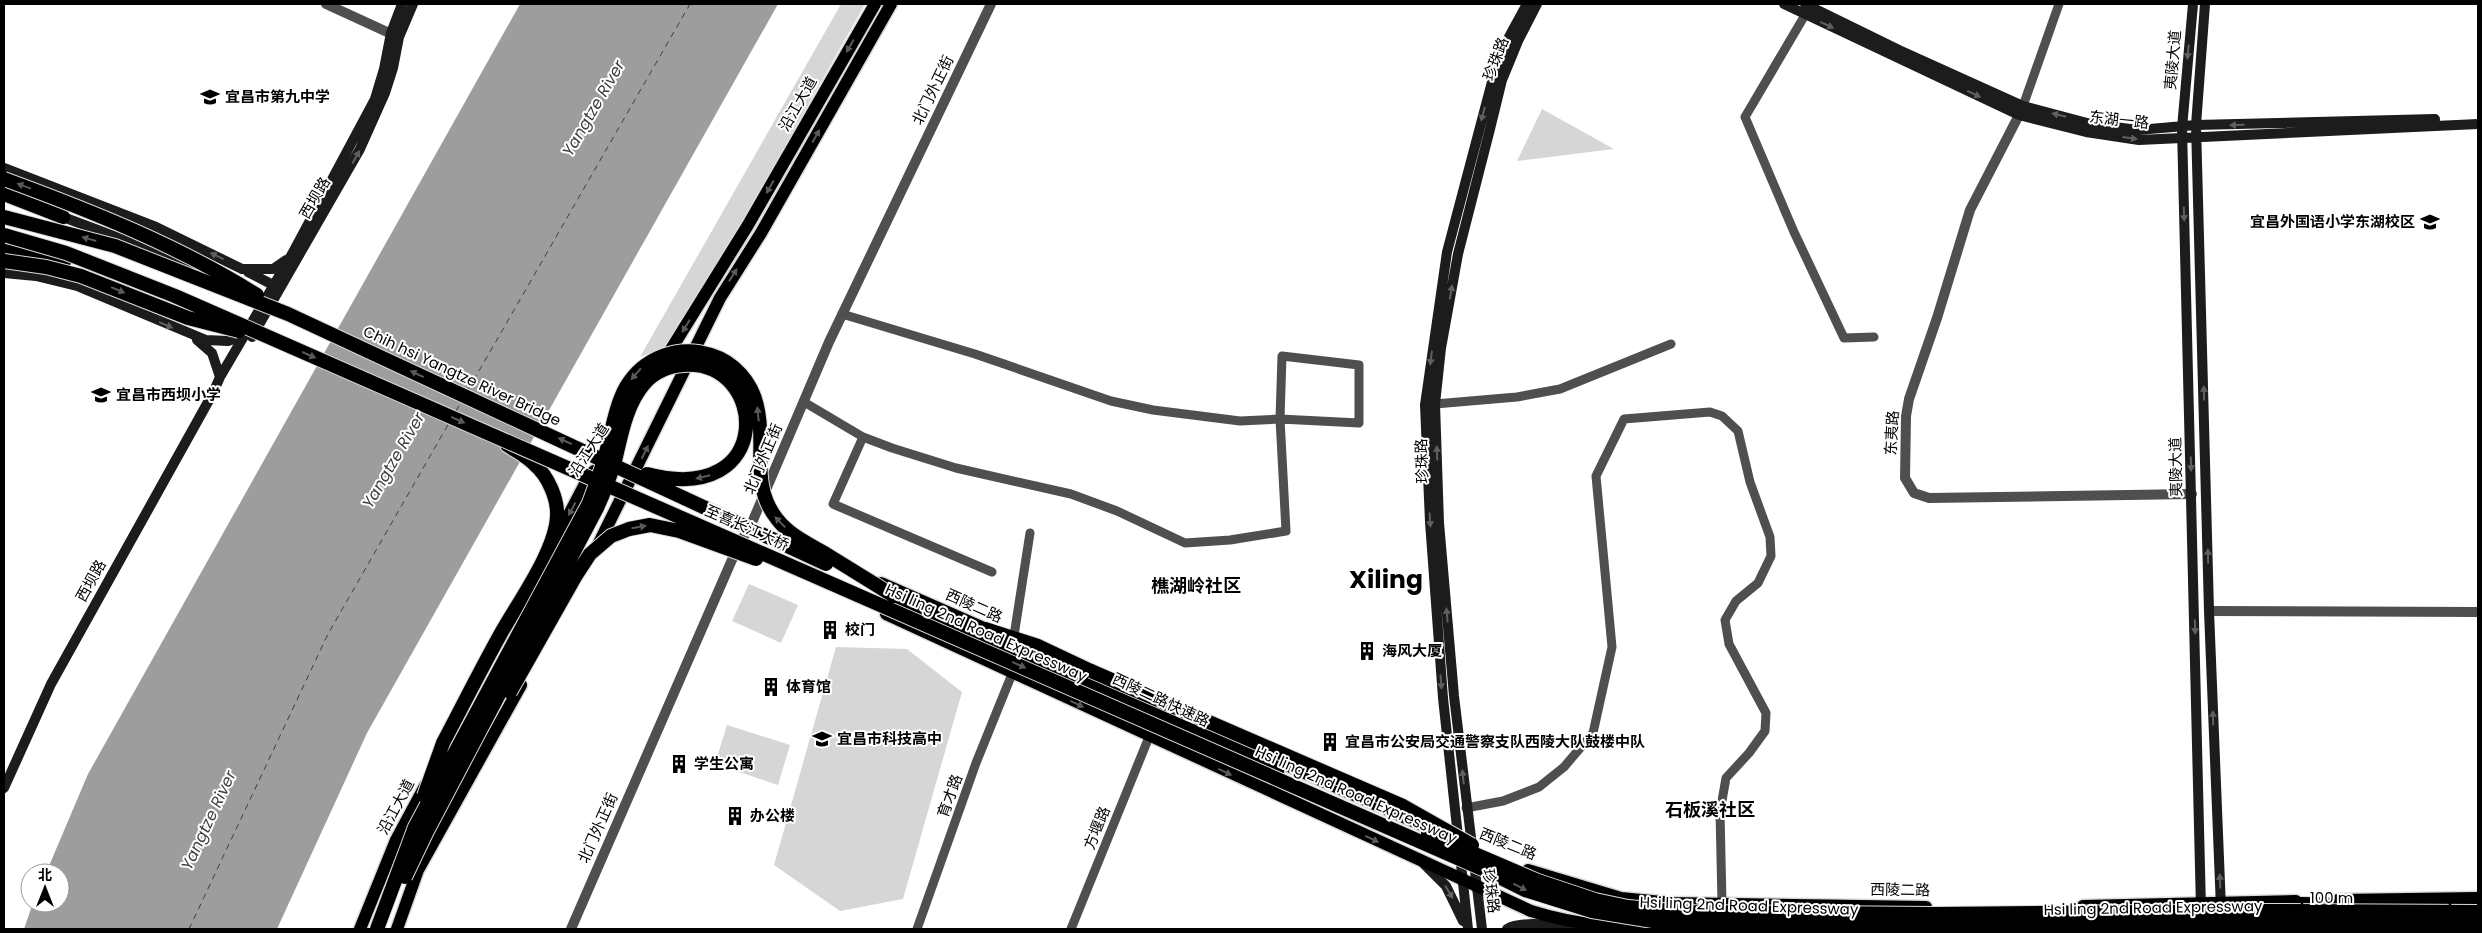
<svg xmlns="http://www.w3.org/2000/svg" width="2482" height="933" font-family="Poppins,'Noto Sans SC',sans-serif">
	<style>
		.green { fill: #d6d6d6 }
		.water { fill: #9d9d9d }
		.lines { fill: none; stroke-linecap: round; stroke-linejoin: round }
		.ferry { stroke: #3e3e3e; stroke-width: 1; stroke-dasharray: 6 5; stroke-linecap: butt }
		.primary-casing { stroke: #dbdbdb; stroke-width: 15 }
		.trunk-casing { stroke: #dbdbdb; stroke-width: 16 }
		.minor { stroke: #4f4f4f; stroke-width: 9 }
		.tertiary { stroke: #4f4f4f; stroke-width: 10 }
		.secondary { stroke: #1c1c1c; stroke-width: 10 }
		.primary { stroke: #000; stroke-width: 12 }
		.trunk { stroke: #000; stroke-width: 14 }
		.trunk-bridge-casing { stroke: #dbdbdb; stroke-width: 16; stroke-linecap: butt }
		.trunk-bridge { stroke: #000; stroke-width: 14 }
		.oneway { fill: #606060 }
		.oneway2 { fill: #595959 }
		.labels { text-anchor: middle; stroke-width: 4; stroke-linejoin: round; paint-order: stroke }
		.street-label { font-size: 15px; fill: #000; stroke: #fff }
		.poi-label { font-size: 15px; font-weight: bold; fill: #000; stroke: #fff; text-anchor: start }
		.water-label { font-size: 16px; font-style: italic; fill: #3e3e3e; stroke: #fff }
		.quarter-label { font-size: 18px; font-weight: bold; fill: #000; stroke: #fff }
		.town-label { font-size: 25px; font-weight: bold; fill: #000; stroke: #fff }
	</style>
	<rect width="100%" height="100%" fill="#fff"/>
	<!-- green -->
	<path class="green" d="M841,4H865L673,344L640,357Z
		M1542,109L1614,149L1517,161Z
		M749,584L798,605L781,643L732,621Z
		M836,647L907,649L962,692L903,899L840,911L774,865Z
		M727,725L790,745L778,785L715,764Z"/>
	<!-- water -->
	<path class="water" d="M520,4H778L367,733L277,929H24L33,903H60V873H46L88,774Z"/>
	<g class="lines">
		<!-- ferry -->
		<path class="ferry" d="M468,390L690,4
			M456,411L461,402
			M189,929L328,634L449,423"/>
		<!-- primary casing -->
		<g class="primary-casing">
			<path id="primary" d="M665,359L748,225L875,4
				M554,543L586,482L594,471
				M596,549L720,298L761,233L891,4
				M881,583L993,632
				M886,614L1531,911C1578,926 1623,928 1671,929
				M1065,667L1442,834
				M1528,870L1621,898L1672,903L1926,907
				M2338,900L2478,898
				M2083,906L2296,901
				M360,929L396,840L425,786
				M397,929L418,870L521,685"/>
		</g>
		<!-- trunk casing -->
		<g class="trunk-casing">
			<path id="trunk" d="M4,194L63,217
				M4,251L65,260
				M894,596L1277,772
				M985,629L1038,646L1091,671
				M443,743C462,707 480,671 500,635C517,604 556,551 557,516C558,499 548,476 535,465C528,457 516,451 507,445
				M2284,907L2302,904L2350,905"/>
		</g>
		<!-- minor -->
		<path class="minor" d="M1805,15L1745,117L1794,232L1844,338L1874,337
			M2023,106L2059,4
			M1282,356L1359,365V423L1280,419Z
			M804,402L863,437L892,448L956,468L1071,494L1117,511L1185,543L1230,540L1286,531L1280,419L1240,421L1153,410L1111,401L975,354L842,314
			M1435,404L1517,397L1560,389L1671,344
			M863,437L833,504L992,572
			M1013,642L1030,533
			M1466,808L1503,801L1539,787L1564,767L1593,733L1612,647L1596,476L1624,419L1710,412L1722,416L1738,431L1750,482L1770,537L1771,556L1758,583L1736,601L1725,620L1729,644L1766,713L1765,731L1749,753L1726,778L1720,812L1722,903
			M917,929L976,763L1012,674
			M1071,929L1149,737"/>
		<!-- tertiary -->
		<path class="tertiary" d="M326,4L398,37
			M2019,115L1970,210L1937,318L1909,399L1906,416L1905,478L1914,493L1929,498L2192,494
			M2209,611L2478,612
			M571,929L738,546L751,525L829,342L991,4"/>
		<!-- secondary -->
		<path class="secondary" d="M1784,4L2019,115L2086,132L2139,140L2478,124
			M1805,4L1899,50L2023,106L2091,124L2138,130L2196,125L2435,119
			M2193,4L2182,128L2201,909
			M2205,4L2196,125L2209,611L2221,908
			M4,168L156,227L242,269H273L286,260
			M63,217L194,266
			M248,272L279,288
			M4,273L36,276L77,286L206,340L228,341L246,334
			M252,337L360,149L385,93L393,68L399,37L413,4
			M197,340L212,353L220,377
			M4,788L51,684L213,393L220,377L292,254L375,99L384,69L391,33L402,4
			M1424,864L1446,886L1463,921
			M1468,929L1443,698L1430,522L1425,405L1447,252L1493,78L1509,37L1527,4
			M1482,929L1454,696L1439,523L1435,404L1441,348L1458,254L1490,129L1502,80L1518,41L1537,4
			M1507,929C1522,920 1559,926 1577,927"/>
		<!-- primary -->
		<use href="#primary" class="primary"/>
		<!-- trunk -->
		<use href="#trunk" class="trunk"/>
		<!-- trunk-bridge casing -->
		<g class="trunk-bridge-casing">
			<path id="trunk-bridge" d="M4,179C91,211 179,246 257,295
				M4,217L115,246L288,314L826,564
				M4,235L66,253L175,296L1485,870L1525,890L1592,911L1659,922L1997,927L2265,922L2478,923
				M4,261L46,267L81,276L188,318L239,331
				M1091,671L1403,806L1472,845
				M510,692L575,577L590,554L611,536L629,529L650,525L679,531L756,559
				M424,796L443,743
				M1428,834L1538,881L1595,900L1628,907L1683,912L1934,914L2265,911L2478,912
				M405,877L426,833L597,508C604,493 610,477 615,461C621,436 626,405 644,384C654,372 669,366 684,365C768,359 777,508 647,474
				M377,929L415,827L589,503C597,482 604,462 609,441C613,424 617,403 626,387C643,358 678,344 711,355C734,362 752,382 757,406C767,445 749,484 777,519C789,535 809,544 826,554C849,568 871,582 894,596"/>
		</g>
		<!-- trunk-bridge -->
		<use href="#trunk-bridge" class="trunk-bridge"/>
	</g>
	<!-- one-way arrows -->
	<defs><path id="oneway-solid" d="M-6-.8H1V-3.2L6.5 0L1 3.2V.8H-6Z" transform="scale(1.25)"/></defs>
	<g class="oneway">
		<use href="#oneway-solid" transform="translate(1827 25) rotate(25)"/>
		<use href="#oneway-solid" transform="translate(2188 52) rotate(95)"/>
		<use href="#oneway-solid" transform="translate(1974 94) rotate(25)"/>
		<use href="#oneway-solid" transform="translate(1483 114) rotate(105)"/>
		<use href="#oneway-solid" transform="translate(2059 115) rotate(-166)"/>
		<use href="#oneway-solid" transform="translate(2237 125) rotate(179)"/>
		<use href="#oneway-solid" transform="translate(2130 138) rotate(8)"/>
		<use href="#oneway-solid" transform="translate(356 157) rotate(-60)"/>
		<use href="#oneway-solid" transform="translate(2184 214) rotate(88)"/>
		<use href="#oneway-solid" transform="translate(217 256) rotate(-154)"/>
		<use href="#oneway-solid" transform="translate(1451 292) rotate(-80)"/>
		<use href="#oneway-solid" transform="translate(166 325) rotate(23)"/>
		<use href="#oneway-solid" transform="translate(1431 358) rotate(97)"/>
		<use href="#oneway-solid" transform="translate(2204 393) rotate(-91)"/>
		<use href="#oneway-solid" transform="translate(1437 453) rotate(-92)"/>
		<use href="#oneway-solid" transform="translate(2191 464) rotate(88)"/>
		<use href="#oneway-solid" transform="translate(1430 520) rotate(87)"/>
		<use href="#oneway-solid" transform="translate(2208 556) rotate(-91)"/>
		<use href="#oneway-solid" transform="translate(1447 615) rotate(-95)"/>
		<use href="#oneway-solid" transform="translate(2195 627) rotate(89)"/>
		<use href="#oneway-solid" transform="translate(1441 682) rotate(86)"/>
		<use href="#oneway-solid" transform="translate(2213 718) rotate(-92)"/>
		<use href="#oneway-solid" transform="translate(1463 777) rotate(-96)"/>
		<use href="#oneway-solid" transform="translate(2220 881) rotate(-92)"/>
		<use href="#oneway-solid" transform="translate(1449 892) rotate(59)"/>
	</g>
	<g class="oneway2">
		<use href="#oneway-solid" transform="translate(850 46) rotate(120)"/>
		<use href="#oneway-solid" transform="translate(816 136) rotate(-60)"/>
		<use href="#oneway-solid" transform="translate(24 186) rotate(-160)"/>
		<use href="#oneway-solid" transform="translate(770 187) rotate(120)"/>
		<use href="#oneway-solid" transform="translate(89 239) rotate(-164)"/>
		<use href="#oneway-solid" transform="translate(733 275) rotate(-58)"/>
		<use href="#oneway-solid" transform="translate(118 290) rotate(23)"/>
		<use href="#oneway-solid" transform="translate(686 326) rotate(122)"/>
		<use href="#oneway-solid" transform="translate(309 355) rotate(24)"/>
		<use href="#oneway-solid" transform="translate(417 374) rotate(-155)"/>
		<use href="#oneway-solid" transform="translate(636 374) rotate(131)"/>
		<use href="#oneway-solid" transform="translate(758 414) rotate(-96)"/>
		<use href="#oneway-solid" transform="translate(458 420) rotate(24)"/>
		<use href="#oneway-solid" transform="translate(565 441) rotate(-155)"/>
		<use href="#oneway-solid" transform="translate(645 452) rotate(-64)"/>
		<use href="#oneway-solid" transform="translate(703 477) rotate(167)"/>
		<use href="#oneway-solid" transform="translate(572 509) rotate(118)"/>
		<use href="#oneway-solid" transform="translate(780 522) rotate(-134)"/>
		<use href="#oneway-solid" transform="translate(639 527) rotate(-10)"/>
		<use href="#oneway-solid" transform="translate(1019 665) rotate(24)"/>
		<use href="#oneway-solid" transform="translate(1077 704) rotate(25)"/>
		<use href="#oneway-solid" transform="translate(1225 772) rotate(25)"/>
		<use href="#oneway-solid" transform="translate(1372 839) rotate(25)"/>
		<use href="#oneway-solid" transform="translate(1520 887) rotate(26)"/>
	</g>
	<!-- icons -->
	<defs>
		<g id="school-bare" transform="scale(1.5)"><path d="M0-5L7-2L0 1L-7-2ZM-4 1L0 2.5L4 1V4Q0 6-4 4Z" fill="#000" stroke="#fff" stroke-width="2.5" paint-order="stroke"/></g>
		<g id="building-bare" transform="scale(1.5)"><path d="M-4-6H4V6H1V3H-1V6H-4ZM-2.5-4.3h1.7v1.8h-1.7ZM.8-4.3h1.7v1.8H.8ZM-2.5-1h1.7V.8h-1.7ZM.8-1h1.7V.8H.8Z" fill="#000" stroke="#fff" stroke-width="2.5" paint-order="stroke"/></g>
	</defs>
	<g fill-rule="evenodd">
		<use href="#school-bare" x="210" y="97"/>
		<use href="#school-bare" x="2430" y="222"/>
		<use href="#school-bare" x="101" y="395"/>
		<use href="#building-bare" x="830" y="630"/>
		<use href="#building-bare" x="1367" y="651"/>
		<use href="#building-bare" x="771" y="687"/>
		<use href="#school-bare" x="822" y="739"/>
		<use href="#building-bare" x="1330" y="742"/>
		<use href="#building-bare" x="679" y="764"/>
		<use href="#building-bare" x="735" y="816"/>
	</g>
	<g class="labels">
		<!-- street labels -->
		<g class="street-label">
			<text transform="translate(1496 59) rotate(-69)" y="5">珍珠路</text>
			<text transform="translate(2173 60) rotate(-85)" y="5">夷陵大道</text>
			<text transform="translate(933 90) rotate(-64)" y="5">北门外正街</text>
			<text transform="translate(798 104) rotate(-60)" y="5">沿江大道</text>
			<text transform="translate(2119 120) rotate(6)" y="5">东湖一路</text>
			<text transform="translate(315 198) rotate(-60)" y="5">西坝路</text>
			<text transform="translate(462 376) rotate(25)" y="5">Chih hsi Yangtze River Bridge</text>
			<text transform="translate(1892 433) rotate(-87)" y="5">东夷路</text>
			<text transform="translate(589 450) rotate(-57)" y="5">沿江大道</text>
			<text transform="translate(763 459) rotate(-67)" y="5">北门外正街</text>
			<text transform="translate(1422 461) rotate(-92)" y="5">珍珠路</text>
			<text transform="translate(2176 467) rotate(-91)" y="5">夷陵大道</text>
			<text transform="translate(747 528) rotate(24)" y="5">至喜长江大桥</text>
			<text transform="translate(91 581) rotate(-61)" y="5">西坝路</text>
			<text transform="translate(974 606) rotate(24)" y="5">西陵二路</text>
			<text transform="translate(986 633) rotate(24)" y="5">Hsi ling 2nd Road Expressway</text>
			<text transform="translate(1161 700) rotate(25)" y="5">西陵二路快速路</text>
			<text transform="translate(1356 795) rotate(24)" y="5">Hsi ling 2nd Road Expressway</text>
			<text transform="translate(950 796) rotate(-70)" y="5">育才路</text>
			<text transform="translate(396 807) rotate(-62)" y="5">沿江大道</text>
			<text transform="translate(598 828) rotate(-66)" y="5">北门外正街</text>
			<text transform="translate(1097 828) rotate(-68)" y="5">方堰路</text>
			<text transform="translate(1508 844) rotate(22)" y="5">西陵二路</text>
			<text transform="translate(1900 890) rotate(1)" y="5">西陵二路</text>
			<text transform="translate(1491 891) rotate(82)" y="5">珍珠路</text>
			<text transform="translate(1749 906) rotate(2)" y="5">Hsi ling 2nd Road Expressway</text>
			<text transform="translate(2153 908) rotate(-1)" y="5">Hsi ling 2nd Road Expressway</text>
		</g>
		<!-- poi labels -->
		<g class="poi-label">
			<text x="225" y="102">宜昌市第九中学</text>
			<text x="2415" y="227" text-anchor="end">宜昌外国语小学东湖校区</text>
			<text x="116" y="400">宜昌市西坝小学</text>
			<text x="845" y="635">校门</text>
			<text x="1382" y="656">海风大厦</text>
			<text x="786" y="692">体育馆</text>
			<text x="837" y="744">宜昌市科技高中</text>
			<text x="1345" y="747">宜昌市公安局交通警察支队西陵大队鼓楼中队</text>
			<text x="694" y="769">学生公寓</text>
			<text x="750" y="821">办公楼</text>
		</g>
		<!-- water labels -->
		<g class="water-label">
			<text transform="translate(593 108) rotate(-60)" y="6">Yangtze River</text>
			<text transform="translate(393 460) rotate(-60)" y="6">Yangtze River</text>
			<text transform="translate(208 820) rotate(-65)" y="6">Yangtze River</text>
		</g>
		<!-- quarter labels -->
		<g class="quarter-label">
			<text x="1196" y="592">樵湖岭社区</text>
			<text x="1710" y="816">石板溪社区</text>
		</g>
		<!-- town labels -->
		<g class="town-label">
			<text x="1386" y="588">Xiling</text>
		</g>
	</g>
	<!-- border -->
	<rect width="2482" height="933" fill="none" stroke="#000000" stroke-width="10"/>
	<!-- north arrow -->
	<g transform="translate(45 888)"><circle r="24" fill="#ffffff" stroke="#999999"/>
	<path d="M0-4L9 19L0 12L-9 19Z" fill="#000000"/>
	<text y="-8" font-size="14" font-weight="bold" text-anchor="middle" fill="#000000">北</text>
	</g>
	<!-- scale -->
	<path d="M2302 903v8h148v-8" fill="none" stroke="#000000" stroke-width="2.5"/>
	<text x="2310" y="903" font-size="15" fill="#000000" stroke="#ffffff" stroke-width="4" paint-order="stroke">100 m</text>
</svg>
